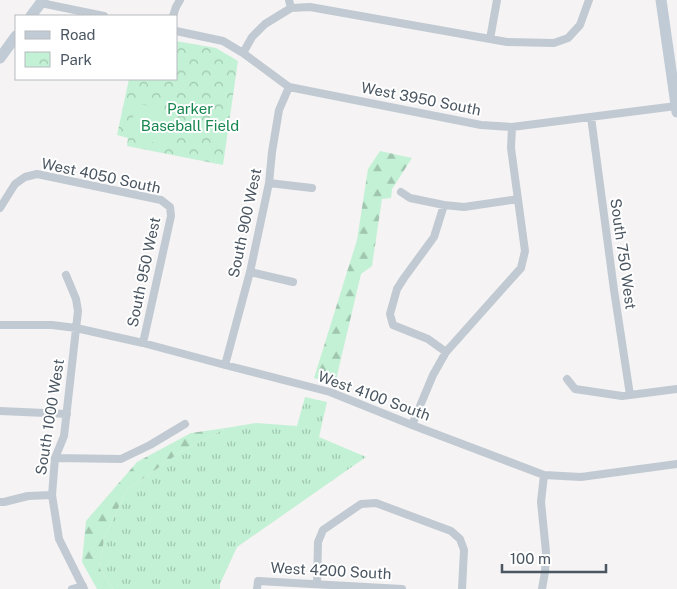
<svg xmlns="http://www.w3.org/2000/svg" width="677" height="589" font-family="'Public Sans',sans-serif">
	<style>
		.grass { fill: url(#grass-tufts) }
		.forest { fill: url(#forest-firs) }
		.park { fill: url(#park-crowns) }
		.pitch { fill: #c3f1d5 }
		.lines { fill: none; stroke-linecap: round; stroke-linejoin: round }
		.street { stroke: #c1cad2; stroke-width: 8 }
		.secondary { stroke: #c1cbd6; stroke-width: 11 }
		.labels { text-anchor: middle; stroke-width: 4; stroke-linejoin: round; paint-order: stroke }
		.street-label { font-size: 15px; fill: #4a5661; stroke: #fff }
		.park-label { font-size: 15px; fill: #17864f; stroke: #fff }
	</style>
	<defs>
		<pattern id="grass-tufts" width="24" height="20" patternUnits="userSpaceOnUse" patternTransform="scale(1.25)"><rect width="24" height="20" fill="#c3f1d5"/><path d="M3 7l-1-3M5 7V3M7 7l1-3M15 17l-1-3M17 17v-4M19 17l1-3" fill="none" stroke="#a0c6b0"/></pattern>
		<pattern id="forest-firs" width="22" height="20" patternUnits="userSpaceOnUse" patternTransform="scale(1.25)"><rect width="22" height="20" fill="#c3f1d5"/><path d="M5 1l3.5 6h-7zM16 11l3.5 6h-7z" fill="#a0c6b0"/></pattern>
		<pattern id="park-crowns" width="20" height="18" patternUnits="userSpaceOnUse" patternTransform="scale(1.25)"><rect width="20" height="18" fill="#c3f1d5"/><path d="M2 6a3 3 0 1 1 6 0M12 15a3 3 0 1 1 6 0" fill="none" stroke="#a0c6b0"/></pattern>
	</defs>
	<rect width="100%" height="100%" fill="#f5f3f3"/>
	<!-- grass -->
	<path class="grass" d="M305,397L327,402L319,437L366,457L237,547L220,584V589H113L100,569L104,538L127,490L179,453L226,428L256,423L297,426Z"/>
	<!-- forest -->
	<path class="forest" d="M380,151L412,158L392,189L391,198L382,199L372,266L361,274L335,384L314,378L357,240L368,169Z
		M226,428L179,453L127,490L104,538L100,569L113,589H97L82,562L86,521L137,462L191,433Z"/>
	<!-- park -->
	<path class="park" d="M176,41L216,48L238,61L223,165L127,146L128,138L117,135L129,79H176Z"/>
	<!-- pitch -->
	<path class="pitch" d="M135,103L164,109L170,122L164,144L135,139L131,133Z"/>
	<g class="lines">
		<!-- street -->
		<path class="street" d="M41,3L104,16
			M291,8L310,7L507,42L554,43L568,38L580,25L589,0
			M173,16L176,7L180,0
			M176,31L223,41L243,53L289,87L481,125L512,127L676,106
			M490,39L497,0
			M243,53L252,37L265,24L291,8L289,0
			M591,117L614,290L630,395
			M269,183L312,188
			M401,192L410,198L444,205L464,207L518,199
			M444,205L434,237L404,278L397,289L390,314L393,325L428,339L446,352
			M0,208L15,184L25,177L37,174L161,200L170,207L171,216L143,343
			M250,272L293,282
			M66,275L76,299L78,311L64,436L55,458L52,495L59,539L84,589
			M0,325H52L76,328L143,343L225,365L330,392L412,425L544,475L581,477L677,464
			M225,365L250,272L269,183L272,152L279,110L289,87
			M567,379L575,389L622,396L677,389
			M0,411L67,414
			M412,425L433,375L446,352L521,268L525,251L511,148L512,127
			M55,458L121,459L150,445L185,424
			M0,502H4L28,496L52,495
			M317,584L318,542L323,530L361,504L376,503L451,531L460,539L464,550L462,589
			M72,589L83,586
			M257,589L258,581L402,589
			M542,589L545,572L546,552L541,502L544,475"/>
		<!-- secondary -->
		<path class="secondary" d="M661,0L677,112
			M31,16L43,0
			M0,58L16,36"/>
	</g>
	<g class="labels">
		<!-- street labels -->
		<g class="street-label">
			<text transform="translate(421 99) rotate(11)" y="5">West 3950 South</text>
			<text transform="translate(101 176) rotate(12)" y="5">West 4050 South</text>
			<text transform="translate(245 223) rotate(-78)" y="5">South 900 West</text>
			<text transform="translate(623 254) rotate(82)" y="5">South 750 West</text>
			<text transform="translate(144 272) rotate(-78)" y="5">South 950 West</text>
			<text transform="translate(374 396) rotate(20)" y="5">West 4100 South</text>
			<text transform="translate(50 417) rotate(-81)" y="5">South 1000 West</text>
			<text transform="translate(331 571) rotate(3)" y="5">West 4200 South</text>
		</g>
		<!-- park labels -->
		<g class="park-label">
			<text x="190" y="114">Parker<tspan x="190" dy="17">Baseball Field</tspan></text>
		</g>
	</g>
	<!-- legend -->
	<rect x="15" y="15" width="162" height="65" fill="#ffffff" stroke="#b7bbc0"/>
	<rect x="25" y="31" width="25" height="8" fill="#c1cbd6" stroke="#b7bbc0"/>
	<text x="60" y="40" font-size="15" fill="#4a5661">Road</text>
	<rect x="25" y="52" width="25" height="15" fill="url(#park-crowns)" stroke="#b7bbc0"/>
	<text x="60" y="65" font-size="15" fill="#4a5661">Park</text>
	<!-- scale -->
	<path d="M502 564v8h104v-8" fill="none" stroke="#4a5661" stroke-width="2.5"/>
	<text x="510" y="564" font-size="15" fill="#4a5661" stroke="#ffffff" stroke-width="4" paint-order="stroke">100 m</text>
</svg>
